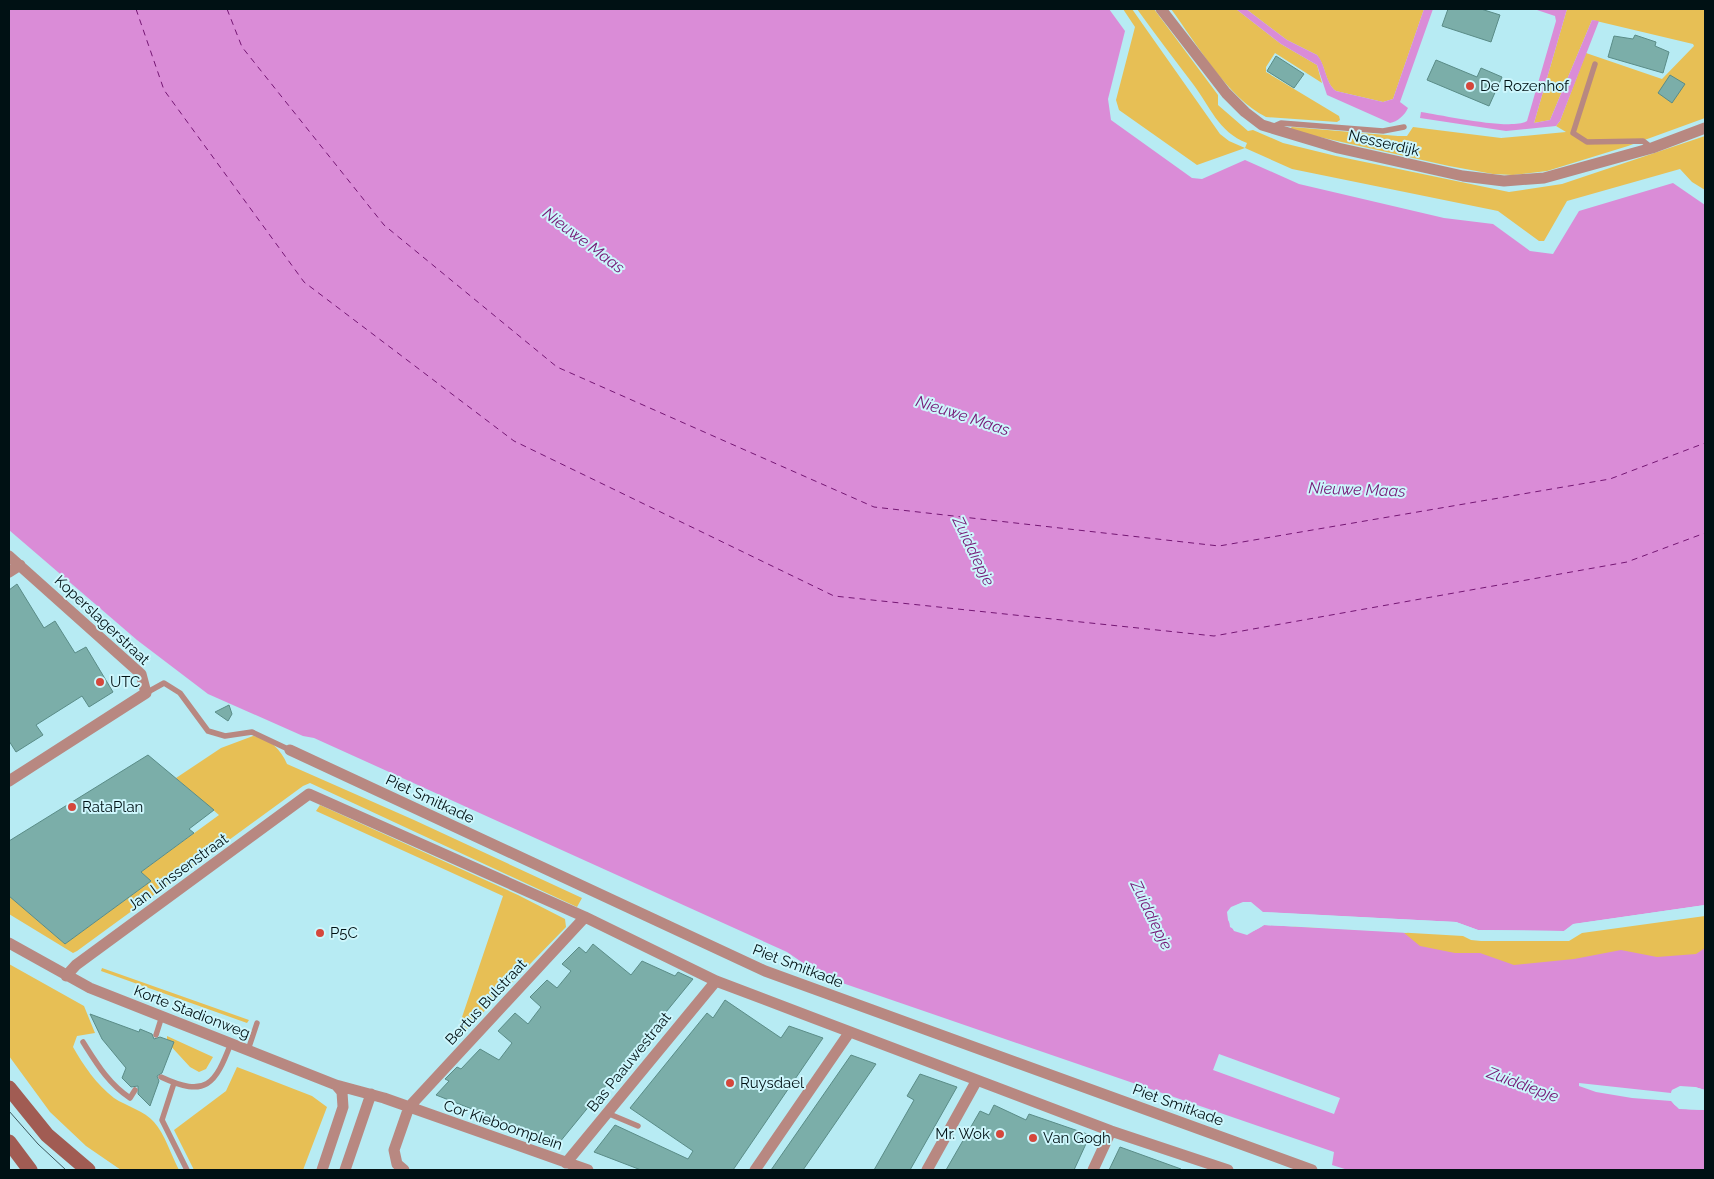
<svg xmlns="http://www.w3.org/2000/svg" width="1714" height="1179" font-family="Raleway,sans-serif">
	<style>
		.green { fill: #e7bf55 }
		.water { fill: #da8cd7 }
		.pier { fill: #b7ebf3 }
		.lines { fill: none; stroke-linecap: round; stroke-linejoin: round }
		.ferry { stroke: #751774; stroke-width: 1; stroke-dasharray: 6 5; stroke-linecap: butt }
		.building { fill: #7baea9; stroke: #5a8c87 }
		.lane { stroke: #b88881; stroke-width: 5.5 }
		.street { stroke: #b88881; stroke-width: 11 }
		.secondary { stroke: #a15c53; stroke-width: 15 }
		.tram { stroke: #3d595e; stroke-width: 1 }
		.poi-dot { fill: #d5473c; stroke: #cdf6fc; stroke-width: 2 }
		.labels { text-anchor: middle; stroke-width: 4; stroke-linejoin: round; paint-order: stroke }
		.poi-label { font-size: 15px; fill: #001114; stroke: #cdf6fc; text-anchor: start }
		.street-label { font-size: 15px; fill: #001114; stroke: #cdf6fc }
		.water-label { font-size: 16px; font-style: italic; fill: #751774; stroke: #cdf6fc }
	</style>
	<rect width="100%" height="100%" fill="#b7ebf3"/>
	<!-- green -->
	<path class="green" d="M1123,9H1132L1220,134L1229,141L1245,148L1247,143C1218,132 1210,106 1193,84C1174,59 1155,34 1137,9H1154L1218,95V105L1248,131L1253,130L1283,143L1336,156L1509,192L1562,184L1705,136V190L1692,182L1680,169L1567,201L1544,241H1539L1498,211L1292,169L1245,148L1197,165L1119,110L1116,100L1135,27Z
		M1171,9H1236L1281,44L1317,65L1322,83L1275,53L1266,67V72L1339,116L1340,120L1337,122L1266,117C1228,98 1196,43 1171,9Z
		M1246,9H1424L1393,99L1383,102L1336,91C1325,83 1326,66 1317,55L1287,40Z
		M1567,9H1705V118L1628,146L1547,171L1513,175L1493,174L1449,166L1288,130L1292,127L1398,136H1407L1413,127L1501,138L1566,132L1556,126L1560,121L1586,53L1662,79L1694,46L1693,44L1592,20L1550,120L1534,123Z
		M253,736C269,738 281,749 287,764L414,820L582,898L577,907L310,783L303,786L77,951L73,953L9,914V896L65,944L151,881L141,872L219,815L176,778L221,748Z
		M320,805L518,895L565,919L566,927L466,1030L459,1026L503,896L316,811Z
		M1705,916V987L1626,1002L1291,926L1463,936L1471,940L1481,941H1569L1582,933Z
		M9,964L84,1006L95,1033L77,1036L73,1047C83,1065 97,1085 114,1098C126,1106 145,1111 154,1122C165,1134 171,1155 179,1170H121L86,1146L50,1112L9,1056Z
		M102,968L249,1020L247,1023L101,971Z
		M167,1036L213,1057L206,1069L199,1072L190,1067L167,1042Z
		M237,1067L312,1096L327,1107L303,1170H194L174,1130L226,1091Z"/>
	<!-- water -->
	<path class="water" d="M9,9H1109L1125,31L1108,99L1111,120L1192,178L1202,179L1245,160L1299,184L1444,218L1493,224L1530,251L1553,254L1579,211L1673,183L1705,205V905L1574,924L1564,931L1478,930L1456,922L1262,912C1249,901 1241,899 1228,912L1230,927C1243,935 1251,934 1264,925L1403,932L1420,946L1455,953H1480L1514,965L1574,959L1621,950L1657,957L1696,954L1705,948V1090L1695,1087L1672,1090C1666,1112 1690,1109 1705,1110V1170H1348L1332,1165L1334,1152L822,976L787,952L314,738L303,736L208,694L137,640L9,530Z
		M1236,9H1246L1287,40L1317,55C1326,65 1325,83 1336,91L1383,102L1393,99L1424,9H1433L1400,102L1408,108C1405,115 1397,122 1390,123L1327,95L1317,65L1281,44Z
		M1534,9H1567L1534,123L1550,120L1592,20L1599,21L1560,121L1556,126L1506,131L1420,118L1421,112C1442,115 1512,131 1527,121L1556,21L1555,16Z"/>
	<!-- pier -->
	<path class="pier" d="M1243,902H1251L1263,912L1456,922L1478,930L1564,931L1573,924L1705,905V908L1575,926L1564,934L1478,933L1455,925L1262,914L1250,905L1237,906L1230,912L1232,926L1235,929L1247,932L1264,922L1403,930L1408,933L1264,925L1247,935L1234,931L1228,920L1227,912L1231,907Z
		M1219,1054L1340,1098L1334,1114L1213,1070Z
		M1579,1083L1671,1093L1672,1090L1680,1086L1695,1087L1705,1090V1093L1680,1089L1674,1092V1102L1680,1106L1705,1107V1110L1679,1109L1671,1101L1632,1098L1596,1092L1579,1086Z"/>
	<g class="lines">
		<!-- ferry -->
		<path class="ferry" d="M136,9L164,90L304,282L514,441L834,596L1214,636L1627,562L1705,533
			M227,9L242,47L384,225L557,367L874,507L1219,546L1610,479L1705,443"/>
	</g>
	<!-- building -->
	<path class="building" d="M1448,9H1481L1500,15L1491,42L1442,26Z
		M1635,35L1656,42L1655,46L1669,52L1663,73L1608,57L1614,36L1633,39Z
		M1276,56L1304,74L1294,88L1267,71Z
		M1436,60L1477,77L1481,68L1502,77L1489,106L1427,80Z
		M1670,75L1685,84L1672,103L1658,93Z
		M17,584L44,628L55,621L75,653L86,647L113,692L89,707L82,696L36,725L43,735L16,752L9,741V590Z
		M229,705L232,714L228,721L215,712Z
		M148,755L214,810L189,829L194,833L141,872L151,881L65,944L9,896V841Z
		M593,944L631,975L642,961L675,976L678,972L693,979L559,1143L436,1095L449,1081L445,1079L457,1067L461,1069L480,1049L499,1060L512,1043L498,1031L515,1013L528,1024L541,1007L530,997L547,980L557,988L571,971L562,964L579,947L586,953Z
		M725,1000L781,1038L789,1026L823,1038L733,1170H641L594,1152L615,1125L688,1159L693,1151L630,1108L707,1013L713,1018Z
		M90,1014L139,1032L140,1029L152,1034L154,1039L160,1037L174,1042L162,1073L157,1076L159,1081L150,1106L138,1094V1086L131,1087L122,1078L126,1068L102,1039Z
		M851,1055L876,1064L803,1170H771Z
		M920,1074L957,1087L910,1170H874L914,1100L907,1096Z
		M994,1105L1026,1120L1029,1114L1090,1135L1074,1170H946L980,1111L989,1115Z
		M1120,1147L1181,1169V1170H1109Z"/>
	<g class="lines">
		<!-- lane -->
		<path class="lane" d="M1595,64L1573,133L1587,142L1643,141L1652,148
			M1272,127L1281,123L1383,131L1404,127
			M146,693L164,683L180,693L208,731L225,736L252,732L290,750
			M156,1035L162,1016
			M83,1042C97,1064 108,1083 130,1098L135,1090
			M248,1050L257,1023
			M161,1077C206,1098 215,1085 231,1043
			M174,1083L162,1120L187,1170
			M607,1113L638,1126"/>
		<!-- street -->
		<path class="street" d="M1161,9L1226,93L1245,112L1262,125L1338,148L1463,176L1504,181L1544,178L1652,148L1705,128
			M9,556L141,674L146,693L9,781
			M9,572L20,565
			M290,750L765,971L1312,1170
			M9,943L90,988L336,1085L384,1098L588,1170
			M66,976L76,965L309,794L585,917L716,981L1111,1131L1228,1170
			M566,1163L716,981
			M322,1170L343,1107L342,1092L336,1085
			M345,1170L371,1094
			M404,1170L397,1164L394,1150L409,1107L585,917
			M755,1170L849,1033
			M927,1170L977,1080
			M1093,1170L1111,1131"/>
		<!-- secondary -->
		<path class="secondary" d="M9,1088L47,1135L88,1170
			M9,1142L30,1170"/>
		<!-- tram -->
		<path class="tram" d="M9,1111L38,1144L66,1170"/>
	</g>
	<!-- markers -->
	<g class="poi-dot">
		<circle cx="1470" cy="86" r="5"/>
		<circle cx="100" cy="682" r="5"/>
		<circle cx="72" cy="807" r="5"/>
		<circle cx="320" cy="933" r="5"/>
		<circle cx="730" cy="1083" r="5"/>
		<circle cx="1000" cy="1134" r="5"/>
		<circle cx="1033" cy="1138" r="5"/>
	</g>
	<g class="labels">
		<!-- poi labels -->
		<g class="poi-label">
			<text x="1480" y="91">De Rozenhof</text>
			<text x="110" y="687">UTC</text>
			<text x="82" y="812">RataPlan</text>
			<text x="330" y="938">P5C</text>
			<text x="740" y="1088">Ruysdael</text>
			<text x="990" y="1139" text-anchor="end">Mr. Wok</text>
			<text x="1043" y="1143">Van Gogh</text>
		</g>
		<!-- street labels -->
		<g class="street-label">
			<text transform="translate(1384 143) rotate(13)" y="5">Nesserdijk</text>
			<text transform="translate(102 620) rotate(43)" y="5">Koperslagerstraat</text>
			<text transform="translate(430 799) rotate(25)" y="5">Piet Smitkade</text>
			<text transform="translate(178 872) rotate(-36)" y="5">Jan Linssenstraat</text>
			<text transform="translate(798 966) rotate(21)" y="5">Piet Smitkade</text>
			<text transform="translate(486 1002) rotate(-47)" y="5">Bertus Bulstraat</text>
			<text transform="translate(192 1012) rotate(21)" y="5">Korte Stadionweg</text>
			<text transform="translate(629 1062) rotate(-51)" y="5">Bas Paauwestraat</text>
			<text transform="translate(1178 1105) rotate(20)" y="5">Piet Smitkade</text>
			<text transform="translate(503 1125) rotate(19)" y="5">Cor Kieboomplein</text>
		</g>
		<!-- water labels -->
		<g class="water-label">
			<text transform="translate(584 240) rotate(37)" y="6">Nieuwe Maas</text>
			<text transform="translate(963 415) rotate(18)" y="6">Nieuwe Maas</text>
			<text transform="translate(1357 489) rotate(2)" y="6">Nieuwe Maas</text>
			<text transform="translate(974 551) rotate(64)" y="6">Zuiddiepje</text>
			<text transform="translate(1152 915) rotate(64)" y="6">Zuiddiepje</text>
			<text transform="translate(1523 1084) rotate(20)" y="6">Zuiddiepje</text>
		</g>
	</g>
	<!-- border -->
	<rect width="1714" height="1179" fill="none" stroke="#001114" stroke-width="20"/>
</svg>
